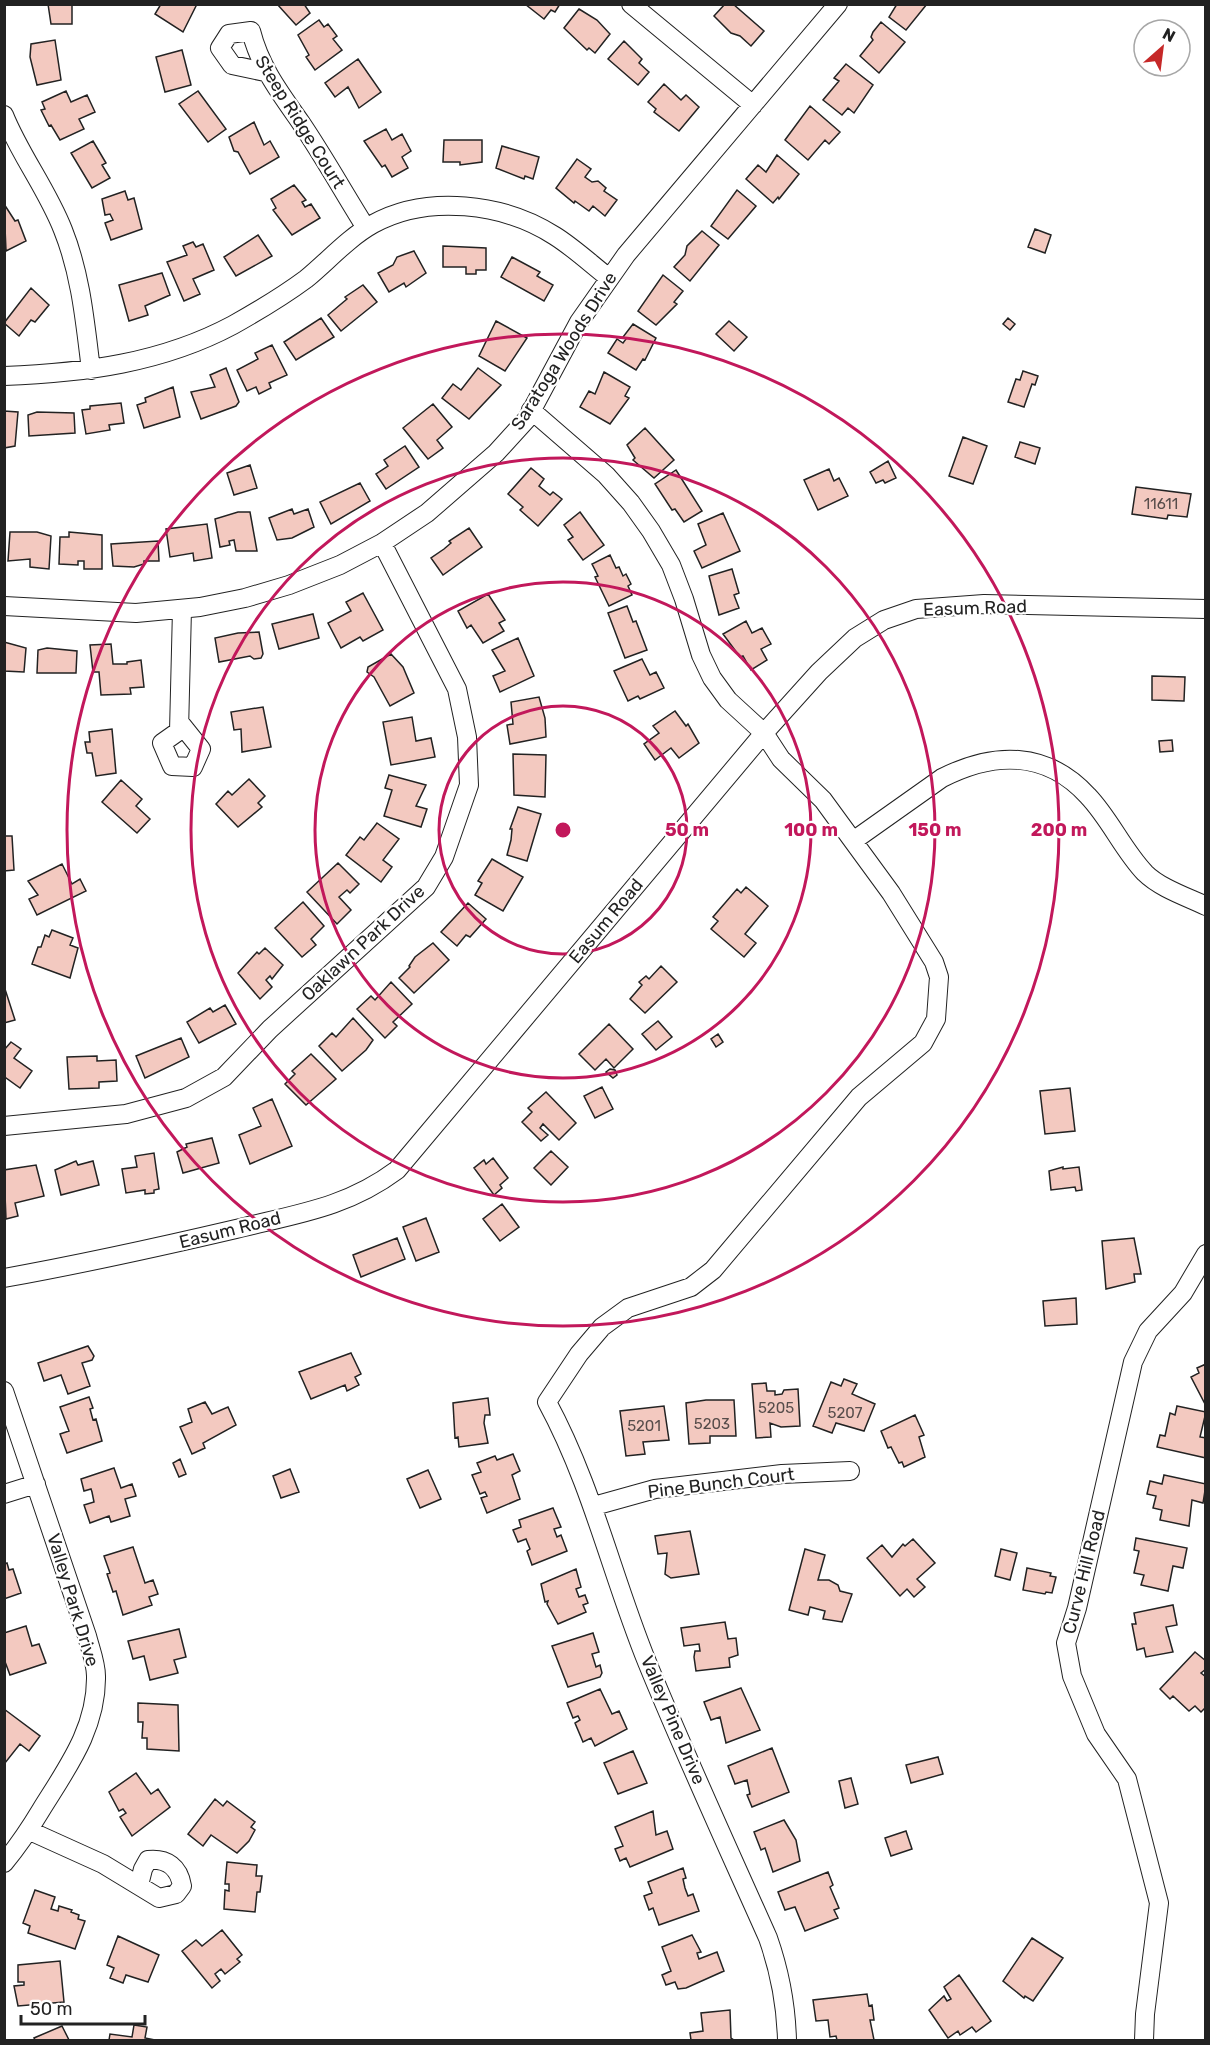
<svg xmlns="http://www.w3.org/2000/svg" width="1210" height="2045" font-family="Rubik,sans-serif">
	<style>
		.building { fill: #f3c9c0; stroke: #222; stroke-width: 1.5 }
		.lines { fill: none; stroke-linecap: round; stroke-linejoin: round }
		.minor-casing { stroke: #222; stroke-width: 20 }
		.minor { stroke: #fff; stroke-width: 18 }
		.ring { fill: none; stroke: #c2185b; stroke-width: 3 }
		.labels { text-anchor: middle; stroke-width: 4.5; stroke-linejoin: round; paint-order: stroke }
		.number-label { font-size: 15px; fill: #564c4a }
		.street-label { font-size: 18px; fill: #222; stroke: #fff }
		.centre { fill: #c2185b; stroke: #fff; stroke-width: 3 }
		.ring-label { font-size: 18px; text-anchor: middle; font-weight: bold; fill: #c2185b; stroke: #fff; stroke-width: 4.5; stroke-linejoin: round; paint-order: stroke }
	</style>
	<rect width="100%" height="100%" fill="#fff"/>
	<!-- building -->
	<path class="building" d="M48,4H72V24H51Z
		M161,4H197L183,32L155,14Z
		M277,4H304L310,13L296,25Z
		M525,4H560L555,12L551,10L544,19Z
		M725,4H733L764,31L751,46L740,36L731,33L714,16Z
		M897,4H927L906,30L889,17Z
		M579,9L597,20L610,34L595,53L589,48L587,50L564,28Z
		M319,20L324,27L328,24L337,36L333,39L342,50L315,70L306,57L309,55L298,35Z
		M881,22L905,42L879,73L860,56L873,40L871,37L873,32Z
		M55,40L61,80L37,85L30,57L31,44Z
		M624,41L642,59L639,63L649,72L638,85L608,59Z
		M182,50L191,85L165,92L156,57Z
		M358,59L381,92L359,108L348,87L335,97L325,83Z
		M846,64L873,85L854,113L848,108L842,115L823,100L839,81L834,78Z
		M664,84L681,100L686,95L699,107L679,131L654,112L656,109L648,102Z
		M66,91L71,102L87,95L95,112L79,119L84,129L60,140L51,125L49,126L41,110L45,109L42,102Z
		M198,91L226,129L208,142L179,104Z
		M810,106L840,132L829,144L825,140L808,160L785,140Z
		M254,122L264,145L270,141L279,157L250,174L238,152L234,151L229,137Z
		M386,129L392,140L402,134L411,151L402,157L408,168L392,177L385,165L382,167L364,141Z
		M444,140H482V162L460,165V162H443Z
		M93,141L106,163L102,165L110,178L92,188L71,153Z
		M502,146L539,157L533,179L525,176L524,179L496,168Z
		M777,155L799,174L779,199L778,197L773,203L746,179L758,165L766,172Z
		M577,159L591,169L585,177L592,182L598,181L606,188L604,191L617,200L605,216L593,206L589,211L575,201L574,203L556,188Z
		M294,185L306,200L302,202L305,207L311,204L320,218L292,235L273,210L276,208L271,199Z
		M737,190L756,206L728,239L711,226Z
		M125,191L128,200L134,198L142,229L111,240L105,223L113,220L110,214L105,215L102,199Z
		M4,204L15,221L18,220L26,241L6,251Z
		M1035,229L1051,235L1045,253L1028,247Z
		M702,231L719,245L690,281L674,267L685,255L687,246Z
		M258,235L272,256L236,276L224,257Z
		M193,242L196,247L203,244L214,270L193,279L200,294L184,301L167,262L187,255L183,246Z
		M443,246L486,248V270H476V274H466V267H443Z
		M414,251L426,273L406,287L404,283L389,292L378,273L393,265L397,257Z
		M512,257L540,272L537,276L553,285L544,301L501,277Z
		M162,273L170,295L145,306L148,315L129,321L119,285Z
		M663,275L683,291L674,302L677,304L656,325L638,311Z
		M363,285L377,302L341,331L328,315L347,299L345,297Z
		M31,288L49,305L35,322L31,320L19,336L4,323Z
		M321,318L334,337L296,360L284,342Z
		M1008,318L1015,324L1010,330L1003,324Z
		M496,321L527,338L505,371L479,356Z
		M729,321L747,337L734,351L716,334Z
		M633,324L656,338L645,360L643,359L636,370L608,353L617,339L623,343L626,339L623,337Z
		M272,345L287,375L269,383L271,388L259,394L256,387L247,391L237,370L258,359L255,353Z
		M226,368L239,402L236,406L201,419L191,392L215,387L210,375Z
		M478,368L501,385L469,419L442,398L453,384L461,390Z
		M1023,371L1038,376L1035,385L1032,384L1024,407L1008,402L1016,379L1020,380Z
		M604,372L630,387L625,396L629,398L610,424L580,407L589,391L595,394Z
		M173,387L180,417L144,428L137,405L146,402L145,398Z
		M121,403L124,423L109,425L110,430L86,434L82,410L90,409V406Z
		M433,404L452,427L437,440L443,448L428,459L403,428Z
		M4,411L18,412L15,446L4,448Z
		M37,412L74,413L75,433L29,436L28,415Z
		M645,428L674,460L654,478L633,460L635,458L627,445Z
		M963,437L987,446L973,484L949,476Z
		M1020,442L1040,448L1035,464L1015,457Z
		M405,446L419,467L386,489L376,474L388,466L384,460Z
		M888,461L896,478L885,483L883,480L876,483L870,472Z
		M250,465L257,488L234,495L227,473Z
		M531,468L544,479L539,486L550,495L553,492L562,499L538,526L520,510L523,507L508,494Z
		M829,469L834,481L839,478L848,496L818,510L804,480Z
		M676,470L702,511L684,522L675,509L672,510L655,484Z
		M360,483L370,501L331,524L320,502Z
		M1136,487L1191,494L1187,517L1168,515L1167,519L1132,514Z
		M292,509L294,514L308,509L314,527L292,538L277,540L269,518Z
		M238,512H250L257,551H236L234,540L229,541L230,545L220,547L215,519Z
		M580,512L604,545L583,560L568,540L573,537L564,525Z
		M723,513L740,551L702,568L694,551L706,545L698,524Z
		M207,524L212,558L194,561L193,553L170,557L166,529Z
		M469,528L482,547L443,575L431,558L444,549L451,543L449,541Z
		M10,532H37L51,536L49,569L30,567V559L8,561Z
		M69,532L102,535V569H84V561H78V565L59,564L60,537H69Z
		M158,541L159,561H144V564L134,567L113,566L111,544Z
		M610,555L616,568L619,567L623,576L626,574L631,584L628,586L632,595L609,606L595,577L598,576L592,564Z
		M732,569L739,593L734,595L739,608L719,615L709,576Z
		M363,593L383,630L363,641L360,637L341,648L328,623L351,611L346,602Z
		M488,594L505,620L499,623L504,631L483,643L471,625L467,628L458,611Z
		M627,606L633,622L636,621L647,650L625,658L608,613Z
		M313,614L319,638L279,649L272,624Z
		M746,621L752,633L762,628L771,644L761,649L767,660L751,670L743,656L740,657L723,634Z
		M259,632L263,654L261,658L254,659L250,656L219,662L215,638L238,633Z
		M518,638L534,676L500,692L493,676L505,671L492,650Z
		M4,642L26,648L24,672L4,671Z
		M111,644L113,664H127V662L141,660L144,687L130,688L131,694L101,695L99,672H93L90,645Z
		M47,648L77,651L76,673H37L38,650Z
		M391,654L403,667L414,693L390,706L374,677L367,672L368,667Z
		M642,659L650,675L656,672L664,688L640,699L638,696L628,701L614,671Z
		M1152,676L1185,677L1184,701L1152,700Z
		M539,697L545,718L546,737L510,744L507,725L513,724L511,702Z
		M263,707L271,747L242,752L241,729L234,730L231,712Z
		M675,711L686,726L688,724L699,743L679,758L671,748L655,760L644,744L659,733L653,726Z
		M412,717L416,741L431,738L435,757L391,765L383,722Z
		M112,729L116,773L96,776L92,753H87L85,742H90L89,732Z
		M1172,740L1173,751L1160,752L1159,741Z
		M513,754L546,755L545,797L514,795Z
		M389,775L426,785L416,806L427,809L421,827L384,816L392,790L385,788Z
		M249,779L265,796L258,803L262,807L238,827L216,804L228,791L232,795Z
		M121,780L142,799L136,806L150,819L137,833L102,802Z
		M518,807L541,814L527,861L507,855L511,840L512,829H510Z
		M377,823L399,839L383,860L392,867L381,882L346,855L360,837L364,840Z
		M4,836H12L14,870L4,871Z
		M492,859L523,877L503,911L475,895L482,883L478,881Z
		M338,863L359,884L350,893L347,890L339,897L351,910L337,924L307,892Z
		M62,864L72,884L80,879L86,891L37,915L29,899L38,895L28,881Z
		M746,887L768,906L745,934L756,943L744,957L711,929L718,921L713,917L737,889L741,893Z
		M303,902L324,926L311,939L316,945L302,957L275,928Z
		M468,903L486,919L470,937L466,935L457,946L441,932Z
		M52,930L73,938L70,945L78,948L70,978L32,964L38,947H41L45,935L49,937Z
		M433,943L449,960L414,993L399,978L410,967L409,966L415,957Z
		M265,948L283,965L272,979L270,976L266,980L272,987L260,999L238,973L257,952L259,954Z
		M661,966L677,982L645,1013L630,999L642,985L639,982L646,976L649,979Z
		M391,982L412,1004L393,1022L397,1026L385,1038L357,1009L371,996L375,1000Z
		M4,986L15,1020L4,1023Z
		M225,1005L236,1024L199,1043L187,1022L210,1008L213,1012Z
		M353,1018L373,1040L366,1050L342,1071L319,1046L332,1033L336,1037Z
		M658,1021L672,1037L656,1050L642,1034Z
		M609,1024L633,1049L614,1068L606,1059L595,1070L579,1054Z
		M718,1034L723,1042L716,1047L711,1039Z
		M181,1038L189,1057L145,1078L136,1056Z
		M11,1042L21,1049L14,1058L32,1071L20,1088L6,1078L4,1080V1050Z
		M311,1054L336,1079L306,1105L285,1084L295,1074L292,1071Z
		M97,1056V1061L116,1060L117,1081L99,1082V1088L69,1089L67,1057Z
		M610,1069L615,1070L617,1075L613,1078L606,1072Z
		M602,1087L613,1109L595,1118L584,1096Z
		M1070,1088L1075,1131L1045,1134L1040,1091Z
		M546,1092L576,1123L559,1140L543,1124L540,1128L548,1135L541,1141L522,1122L532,1112L528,1108Z
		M272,1099L292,1146L250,1164L239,1135L261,1126L253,1108Z
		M212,1138L219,1163L183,1173L177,1152L187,1147L186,1144Z
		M551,1151L568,1167L551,1185L534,1168Z
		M154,1153L159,1189L154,1190V1193L145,1194V1190L126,1193L122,1169L137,1167L135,1156Z
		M493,1158L508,1178L500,1185L502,1188L494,1195L474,1168L484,1160L486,1164Z
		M76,1161L78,1165L93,1161L99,1185L61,1195L55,1170Z
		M36,1165L44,1196L15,1203L18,1216L6,1219L4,1170Z
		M1063,1167V1169L1079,1167L1082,1190L1076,1191L1075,1187L1051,1190L1049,1171Z
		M502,1204L519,1227L500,1241L483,1219Z
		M426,1218L439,1252L416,1261L403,1227Z
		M397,1238L405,1259L361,1277L353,1255Z
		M1134,1238L1141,1274H1134L1135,1282L1106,1289L1102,1241Z
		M1076,1298L1077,1324L1045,1326L1043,1301Z
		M88,1346L94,1356L92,1360L82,1363L90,1386L68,1394L61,1375L44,1381L38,1363Z
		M351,1353L361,1374L355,1377L359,1385L347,1391L345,1385L311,1399L299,1372Z
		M1206,1364V1404H1205L1191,1377L1199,1373L1197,1368Z
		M844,1379L857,1384L852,1394L875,1404L864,1431L836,1423L832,1433L813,1426L831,1382L841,1386Z
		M766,1383L767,1391H775V1395L782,1394L784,1390L798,1389L800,1426L781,1427L770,1423L771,1437L756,1438L752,1384Z
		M89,1397L93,1408L90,1409L93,1420L96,1419L102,1441L67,1453L60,1434L69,1431L60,1407Z
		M488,1398L490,1415H485L484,1423L488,1443L459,1447L458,1437L455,1438L453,1403Z
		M706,1400H734L736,1436H710V1443L689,1444L686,1403Z
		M205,1402L212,1414L228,1407L236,1425L203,1443L205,1448L192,1454L180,1427L192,1422L188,1409Z
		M664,1406L669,1440L643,1442L645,1454L626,1456L620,1411Z
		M1177,1406L1206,1412L1200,1437L1206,1438V1458L1157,1447L1160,1435L1165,1436L1170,1413L1175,1415Z
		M915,1415L924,1435L919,1437L925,1457L904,1467L902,1462L899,1463L891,1447L888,1448L881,1431Z
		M513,1454L520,1471L512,1475L520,1499L487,1513L481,1498L487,1496L485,1492L480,1494L472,1475L481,1472L477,1463L495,1456L497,1460Z
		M180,1459L186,1474L179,1477L173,1463Z
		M114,1468L121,1488L132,1484L136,1496L125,1499L130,1516L111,1522L109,1516L90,1523L84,1505L94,1502L92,1492L91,1489L84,1491L81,1479Z
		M290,1469L299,1492L281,1498L273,1476Z
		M428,1470L441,1499L420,1508L407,1479Z
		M1164,1475L1206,1484L1203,1503L1192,1500L1189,1526L1160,1520L1162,1510L1153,1508L1156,1496L1147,1494L1150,1481L1162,1484Z
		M553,1508L561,1527L554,1529L557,1537L561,1535L567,1551L532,1565L527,1551L530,1549L526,1539L518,1542L513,1530L521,1527L519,1520Z
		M690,1531L699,1574L671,1578L665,1574L667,1553L658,1554L655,1536Z
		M1136,1538L1187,1548L1183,1568L1173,1566L1168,1591L1141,1585L1144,1575L1134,1573L1139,1551L1134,1550Z
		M913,1539L935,1563L917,1579L925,1587L914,1597L907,1589L900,1596L867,1558L882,1545L892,1557L903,1544L905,1546Z
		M133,1547L145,1583L153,1580L158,1594L149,1597L152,1605L123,1615L116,1591L113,1592L107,1574L110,1573L104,1556Z
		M805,1549L825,1555L818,1580H829L838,1585L840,1591L852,1594L842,1622L823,1619L825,1611L810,1607L808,1615L789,1610Z
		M1001,1549L1017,1553L1010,1580L995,1576Z
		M7,1563L9,1570L13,1569L21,1593L4,1599V1564Z
		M1027,1568L1051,1573L1050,1576L1056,1577L1052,1593L1046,1592L1045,1594L1023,1590Z
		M576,1569L581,1587L576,1589L579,1597L585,1595L588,1603L583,1605L586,1612L558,1624L547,1604L548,1601L545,1602L541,1584Z
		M1173,1605L1177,1625L1166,1627L1173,1652L1146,1657L1144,1648L1137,1650L1132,1624H1136L1134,1613Z
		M725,1622L728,1639L736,1638L738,1655L729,1658L730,1667L696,1671L694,1657L695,1651H700L699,1644L684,1646L681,1628Z
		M26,1626L32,1646L39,1644L46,1663L10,1675L4,1659V1633Z
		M179,1629L186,1657L174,1660L178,1673L150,1680L144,1656L133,1659L128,1641Z
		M593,1633L599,1652L592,1654L596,1667L600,1665L602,1673L600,1677L568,1687L552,1646Z
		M1195,1652L1206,1661V1669L1201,1673L1206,1677V1707L1201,1712L1195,1706L1189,1711L1173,1696L1170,1699L1160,1689Z
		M741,1688L760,1730L726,1743L720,1717L711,1720L704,1702Z
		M600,1689L612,1714L619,1711L627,1729L595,1746L591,1738L583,1742L575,1723L580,1720L578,1716L573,1718L567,1703Z
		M138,1703L178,1705L179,1751L147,1749V1738H142L143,1722H138Z
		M4,1709L40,1736L29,1751L20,1744L5,1763Z
		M772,1748L789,1792L752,1807L747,1795L750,1794L747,1780L735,1784L728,1766Z
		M633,1751L647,1783L618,1794L604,1763Z
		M938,1757L943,1774L911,1783L906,1765Z
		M136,1773L151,1794L158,1789L170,1807L132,1836L120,1817L126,1813L123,1809L119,1811L109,1792Z
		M851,1778L858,1804L845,1808L839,1781Z
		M215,1799L223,1806L227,1801L255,1822L251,1827L255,1830L249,1841L237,1853L211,1835L203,1846L188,1834Z
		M653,1811L656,1835L667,1831L673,1849L630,1867L626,1858L620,1861L615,1849L623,1846L615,1827Z
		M784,1820L796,1840L800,1861L773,1872L765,1848L761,1850L754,1832Z
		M906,1831L912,1849L891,1856L885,1838Z
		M227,1862L257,1865L256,1876H262L260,1892H257L255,1912L224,1909L225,1890L229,1891V1884H225Z
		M683,1868L686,1878L683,1879L685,1888L688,1896L693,1894L699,1911L659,1925L653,1908L649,1910L644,1896L652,1893L648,1882Z
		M828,1872L833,1885L830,1887L839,1908L834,1910L838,1918L805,1931L795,1907L785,1910L778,1892Z
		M35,1890L55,1897L51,1909L58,1911L59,1906L72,1910L71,1912L79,1915L78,1919L85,1921L75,1949L28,1933L30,1926L23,1923Z
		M222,1930L242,1955L237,1959L240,1962L225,1974L221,1969L215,1974L220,1981L212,1988L182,1951L196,1940L202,1946Z
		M692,1935L701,1952L697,1953L699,1959L717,1952L724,1971L686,1988L678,1989L675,1982L666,1985L662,1975L671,1971L662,1947Z
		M118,1936L159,1955L148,1982L126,1975L123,1983L110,1978L114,1968L107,1965Z
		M1032,1938L1063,1958L1033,2001L1025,1996L1024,1998L1003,1981Z
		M60,1961L64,2002L18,2006L14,1986L24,1985V1982H18V1965Z
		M959,1975L991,2021L976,2032L972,2027L960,2035L958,2031L948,2038L929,2010L944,1996L947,2001L951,1999L944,1987Z
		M867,1994L869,2006L872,2005L874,2020H870L874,2040H837L836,2036L830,2037L828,2020L816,2021L813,2000Z
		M730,2010L731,2038L734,2040H691L690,2033L703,2031L701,2013Z
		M134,2025L147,2027L145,2038L155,2040H109L110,2034L132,2037Z
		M62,2026L69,2040H35L34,2038Z"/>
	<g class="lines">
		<!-- minor casing -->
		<g class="minor-casing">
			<path id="minor" d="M631,4L753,105
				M265,72L232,65L220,48L229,34L251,31C260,67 280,93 301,123C324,157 344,193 366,228
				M4,115C20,155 47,189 63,230C81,275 85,322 91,370
				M4,376C84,373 162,363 233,325C258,311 283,296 306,279C328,261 348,238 373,224C427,194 504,203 555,236C574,248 591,264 609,278
				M531,410L606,475L631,503L651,531L671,565L684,599L701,655L712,678L728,700L764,733L781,759L823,800L891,893L934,962L939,977L936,1019L923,1043L859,1097L713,1270L691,1287L628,1308L602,1327L579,1354L547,1402C592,1485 612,1576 647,1662C685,1755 727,1846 768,1938C780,1972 786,2004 787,2040
				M4,606L136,613L200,607L245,598L289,585L340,565L382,543L427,513L496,453L527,419L579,322L626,255L838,4
				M181,724L201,749L193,767L172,766L162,743L179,731L182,609
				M853,841L942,778C993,752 1046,750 1088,796C1110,819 1123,850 1145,873C1160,888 1187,897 1206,906
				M4,1126L126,1114L186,1098L224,1077L270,1029L426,887L444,857L469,785L467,737L457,689L382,543
				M4,1278C82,1264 159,1247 236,1229C296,1214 346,1208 397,1170L764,733L819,672L855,638L884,620L916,609L984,604L1206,609
				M4,1391L87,1636C90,1648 96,1663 96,1676C97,1728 67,1768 41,1810C29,1830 19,1845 4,1863
				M4,1494L36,1484
				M594,1506L655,1489L782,1474L850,1471
				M30,1831L103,1864L159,1898L176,1894L182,1886C179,1867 167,1858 148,1860L143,1869L139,1885
				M1144,2040L1145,2014L1159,1903L1127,1779L1096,1734L1072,1676L1066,1643L1077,1608L1133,1362L1148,1331L1183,1293L1206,1254"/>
		</g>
		<!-- minor -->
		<use href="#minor" class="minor"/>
	</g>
	<!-- distance rings -->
	<g class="ring">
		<circle cx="563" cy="830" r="124"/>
		<circle cx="563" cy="830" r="248"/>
		<circle cx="563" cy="830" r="372"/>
		<circle cx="563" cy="830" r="496"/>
	</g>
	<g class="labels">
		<!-- number labels -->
		<g class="number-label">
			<text x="1161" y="509">11611</text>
			<text x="776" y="1413">5205</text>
			<text x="845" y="1418">5207</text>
			<text x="712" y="1429">5203</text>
			<text x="644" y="1431">5201</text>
		</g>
		<!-- street labels -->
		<g class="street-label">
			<text transform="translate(300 122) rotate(58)" y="6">Steep Ridge Court</text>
			<text transform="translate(564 351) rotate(-58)" y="6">Saratoga Woods Drive</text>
			<text transform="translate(975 608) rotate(-2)" y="6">Easum Road</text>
			<text transform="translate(606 921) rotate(-50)" y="6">Easum Road</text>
			<text transform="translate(363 943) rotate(-43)" y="6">Oaklawn Park Drive</text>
			<text transform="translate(230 1230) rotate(-14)" y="6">Easum Road</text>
			<text transform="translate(721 1483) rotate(-7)" y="6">Pine Bunch Court</text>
			<text transform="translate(1084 1572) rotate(-76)" y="6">Curve Hill Road</text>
			<text transform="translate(73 1600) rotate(73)" y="6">Valley Park Drive</text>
			<text transform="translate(673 1720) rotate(67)" y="6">Valley Pine Drive</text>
		</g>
	</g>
	<circle cx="563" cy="830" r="9" class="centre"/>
	<g class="ring-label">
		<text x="687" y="836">50 m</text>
		<text x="811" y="836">100 m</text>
		<text x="935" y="836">150 m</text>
		<text x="1059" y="836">200 m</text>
	</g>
	<!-- border -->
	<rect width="1210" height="2045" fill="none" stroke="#222222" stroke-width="12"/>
	<!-- north arrow -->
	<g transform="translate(1162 48) rotate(28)"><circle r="28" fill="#ffffff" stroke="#a7a7a7" stroke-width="1.5"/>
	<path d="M0-4.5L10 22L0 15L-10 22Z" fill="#c62828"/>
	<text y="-9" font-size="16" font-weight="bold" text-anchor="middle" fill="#222222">N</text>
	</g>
	<!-- scale -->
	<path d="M21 2015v9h124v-9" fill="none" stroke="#222222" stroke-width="3"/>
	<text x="30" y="2015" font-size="18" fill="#222222" stroke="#ffffff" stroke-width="4.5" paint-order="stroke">50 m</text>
</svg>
